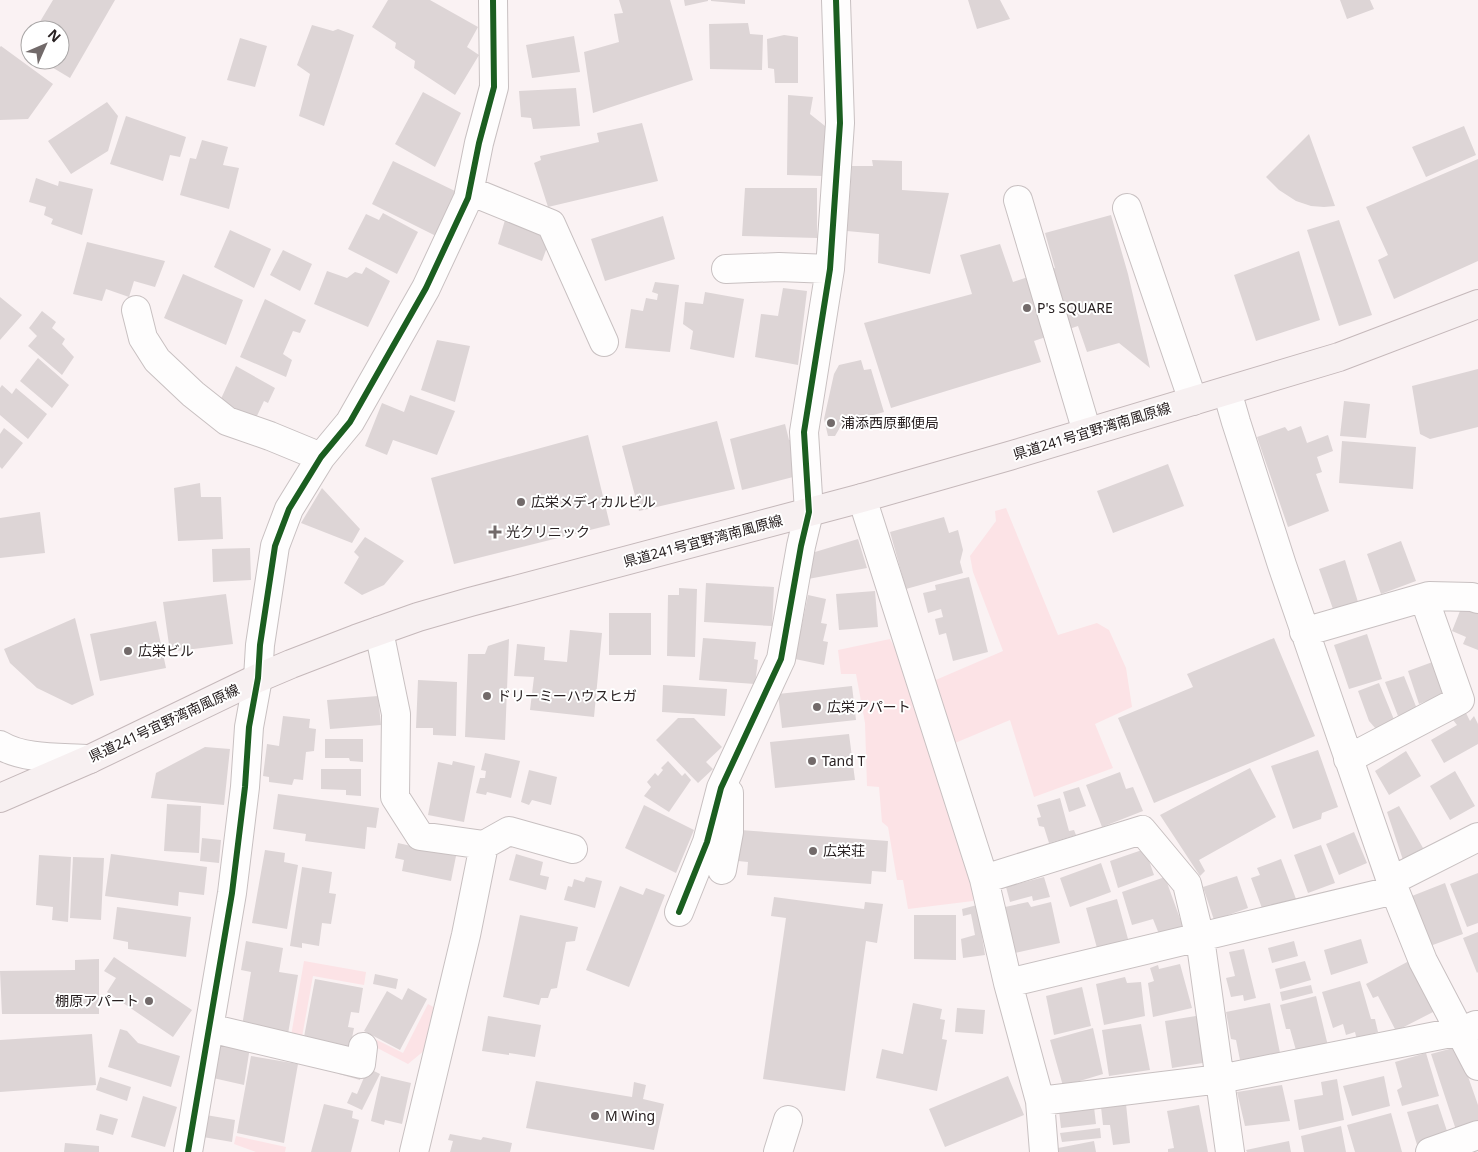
<svg xmlns="http://www.w3.org/2000/svg" width="1478" height="1152" font-family="'Noto Sans','Noto Sans JP',sans-serif">
	<style>
		.green { fill: #fce3e6 }
		.building { fill: #ddd5d6 }
		.lines { fill: none; stroke-linecap: round; stroke-linejoin: round }
		.minor-casing { stroke: #c8c0c1; stroke-width: 30 }
		.major-casing { stroke: #c5b8ba; stroke-width: 30 }
		.minor { stroke: #fefdfd; stroke-width: 28 }
		.major { stroke: #f7f0f1; stroke-width: 28 }
		.cycleway-casing { stroke: #fff; stroke-width: 9 }
		.cycleway { stroke: #1b5e20; stroke-width: 6 }
		.poi-dot { fill: #726a6a; stroke: #fff; stroke-width: 2 }
		.labels { text-anchor: middle; stroke-width: 4; stroke-linejoin: round; paint-order: stroke }
		.poi-label { font-size: 14px; fill: #282021; stroke: #fff; text-anchor: start }
		.street-label { font-size: 14px; fill: #282021; stroke: #fff }
	</style>
	<rect width="100%" height="100%" fill="#faf2f3"/>
	<!-- green -->
	<path class="green" d="M1006,508L1058,635L1097,623L1109,630L1126,668L1132,707L1095,724L1113,768L1034,797L1010,720L955,743L931,682L1003,651L973,572L970,556L996,521L995,511Z
		M890,639L905,668L973,891V901L908,909L903,880H897L888,827L882,822L879,787L867,786L865,723L856,674H841L838,650Z
		M304,961L366,972L364,985L313,976L302,1037L291,1036Z
		M428,1004L435,1008L425,1050L408,1064L362,1040L365,1034L403,1053Z
		M236,1136L286,1147L285,1152H256L234,1144Z"/>
	<!-- building -->
	<path class="building" d="M53,0H115L70,78L40,60H60V30H35Z
		M388,0H430L478,27L467,47L479,55L455,95L414,68L415,61L395,48L396,43L372,27Z
		M619,0H670L693,80L593,113L584,52L619,42L614,14L623,13Z
		M684,0H708V1L685,6Z
		M711,0H745V4L711,1Z
		M968,0H1000L1010,19L977,29Z
		M1340,0H1370L1374,9L1347,19Z
		M748,23L750,34L763,35L762,70L710,69L709,24Z
		M312,25L333,31L338,29L354,35L324,126L299,116L310,74L297,65Z
		M784,35L798,37V83H775L774,69L768,68L767,39Z
		M574,36L580,72L532,78L526,45Z
		M240,38L267,46L255,87L227,80Z
		M30,39V54L23,50Z
		M1,46L53,84L28,119L0,120V47Z
		M576,88L580,126L533,129L531,118L521,117L519,91Z
		M423,92L461,113L435,167L395,144Z
		M788,95L813,97L810,114L825,126L823,176L787,175Z
		M107,102L118,116L108,151L71,174L48,141Z
		M126,116L186,137L180,157L170,155L163,181L110,164Z
		M642,123L658,181L548,207L534,163L541,160L540,156L599,142L597,133Z
		M1464,126L1476,155L1426,177L1412,147Z
		M1309,134L1335,206L1324,207L1311,206L1296,201L1279,190L1266,177Z
		M202,140L228,147L223,165L239,168L229,209L180,195L190,158L196,159Z
		M1478,159V261L1394,299L1378,260L1388,255L1366,207Z
		M872,160L902,161V190L949,193L930,274L878,263L879,234L847,231L852,166H873Z
		M393,161L457,192L436,236L372,204Z
		M36,178L58,186L59,181L93,189L82,235L51,224L53,219L44,215L46,207L29,202Z
		M745,188H817V238L742,236Z
		M383,213L418,232L397,274L348,249L366,214L379,220Z
		M1111,215L1128,274L1150,368L1119,343L1087,352L1078,326L1034,341L1041,362L891,408L864,323L972,294L960,255L1000,244L1013,282L1055,268L1045,233Z
		M663,216L675,259L605,281L591,239Z
		M505,220L550,239L542,261L498,244Z
		M1339,220L1372,315L1339,326L1307,230Z
		M230,230L271,249L254,288L214,267Z
		M87,242L165,261L155,287L134,281L129,297L106,289L102,301L73,294Z
		M283,250L312,264L300,291L270,275Z
		M1299,251L1320,320L1256,341L1234,275Z
		M366,267L390,281L368,327L314,304L327,271L347,278L355,272L362,274Z
		M183,274L243,300L226,345L164,318Z
		M655,282L679,285L670,352L625,348L631,309L643,311L646,298L657,300L658,294L652,292Z
		M783,288L807,291L798,365L755,357L761,314L778,316Z
		M705,292L744,299L734,358L690,349L693,331L683,324L685,302L703,304Z
		M0,297L22,315L0,340Z
		M265,299L306,320L300,333L293,331L283,354L292,360L286,377L240,357Z
		M42,311L56,322L52,328L65,339L62,344L74,357L62,375L28,346L37,336L29,328Z
		M437,340L470,346L455,402L421,390Z
		M38,358L69,385L52,408L20,381Z
		M861,360L864,370L871,369L884,412L842,424L835,436H828L824,419L834,374L839,365Z
		M236,366L275,388L268,403L264,401L256,418L220,401Z
		M1478,369V427L1430,439L1420,434L1412,386Z
		M2,385L12,394L16,388L47,414L28,439L0,415V388Z
		M410,395L455,411L437,455L393,440L387,455L365,446L382,403L404,412Z
		M1344,401L1370,404L1366,438L1340,436Z
		M717,421L735,489L639,511L622,446Z
		M785,424L789,440L796,437L797,476L742,490L730,439Z
		M1301,426L1307,443L1328,435L1333,451L1317,457L1322,472L1316,474L1329,511L1288,527L1257,437L1285,427L1288,431Z
		M4,428L23,443L2,469L0,467V434Z
		M588,435L610,525L454,564L431,478Z
		M1342,441L1416,447L1413,489L1339,483Z
		M1168,464L1184,506L1113,533L1097,491Z
		M200,483L201,497H221L223,539L178,541L174,488Z
		M322,488L360,529L352,543L301,523Z
		M40,512L45,553L0,558V518Z
		M944,517L949,533L958,530L963,550L960,562L963,573L906,589L890,532Z
		M365,537L404,561L384,585L362,595L344,583L359,557L354,552Z
		M858,539L867,568L808,579L815,552Z
		M1401,541L1416,581L1381,594L1367,554Z
		M250,548L251,580L213,582L212,549Z
		M1345,560L1358,602L1333,609L1319,569Z
		M969,577L988,652L953,661L946,633L939,635L935,619L943,617L941,609L928,613L923,593L936,590L935,585Z
		M706,583L774,587L772,626L704,622Z
		M679,588L697,589L695,657L667,656L668,595H679Z
		M875,591L878,627L839,630L836,594Z
		M226,594L233,644L170,652L163,602Z
		M808,595L826,599L821,623L827,624L823,641L828,642L824,665L795,659Z
		M1462,606L1478,613V650L1463,644L1466,637L1452,631Z
		M609,613H651V655H609Z
		M75,618L94,695L72,705L37,688L10,663L4,649Z
		M156,621L166,668L100,681L90,634Z
		M570,630L602,633L594,717L530,710L534,677L514,676L517,644L545,647L544,660L567,662Z
		M1367,634L1382,679L1349,689L1334,645Z
		M703,638L756,642L754,659L758,660L755,684L699,680Z
		M1274,638L1315,736L1154,803L1118,718L1193,687L1187,674Z
		M509,639L505,740L465,737L468,654H485L488,646Z
		M1438,660L1449,692L1419,704L1408,671Z
		M1404,676L1417,709L1398,716L1385,682Z
		M418,680L457,682L456,736L433,735V728H416Z
		M1379,683L1395,722L1376,729L1369,721L1358,691Z
		M663,685L727,689L725,716L662,712Z
		M852,686L856,720L782,728L778,694Z
		M378,696L381,725L330,729L327,700Z
		M1466,713L1470,721L1474,716L1478,724V744L1444,763L1431,740L1457,725L1453,720Z
		M283,716L310,719L309,728L316,729L314,751L306,752L303,780L294,779L292,785L269,782V777L263,776L267,744L279,746Z
		M678,718H694L722,747L706,762L713,769L698,783L656,740Z
		M849,734L855,780L775,788L770,742Z
		M325,739H363V762L350,761L349,758H325Z
		M205,747L230,749L224,805L151,798L156,773Z
		M1318,750L1338,807L1322,813L1321,819L1293,829L1271,766Z
		M1406,751L1421,776L1389,795L1375,771Z
		M485,753L520,761L511,798L487,792L486,795L476,793L480,778H485L486,771L481,770Z
		M453,761L475,766L464,822L428,815L438,762L452,765Z
		M668,761L682,776L685,773L691,780L669,812L644,796L651,787L647,782L655,773L658,776L663,770L661,768Z
		M1250,768L1276,817L1199,860L1205,871L1200,876L1160,815Z
		M321,769H361V796L346,795V790L321,789Z
		M529,770L557,777L551,805L532,800L529,805L521,802Z
		M1455,771L1475,806L1450,820L1430,786Z
		M1120,772L1126,789L1133,787L1143,811L1102,827L1086,785Z
		M1079,787L1086,806L1069,812L1063,792Z
		M278,794L379,808L376,828L367,827L365,849L305,841L306,834L273,829Z
		M1060,798L1069,831L1074,830L1076,835L1049,843L1044,827L1039,826L1037,818L1041,817L1037,805Z
		M167,804L201,806L199,853L164,851Z
		M644,805L694,830L676,873L625,848Z
		M1399,806L1423,848L1403,860L1387,812Z
		M740,830L888,841L886,872L872,871L871,884L747,875L748,862L738,861Z
		M1354,832L1367,863L1339,875L1326,844Z
		M202,838L221,840L219,863L200,861Z
		M398,843L456,856L451,881L402,871L404,860L395,858Z
		M1321,845L1335,883L1308,893L1294,855Z
		M1145,849L1154,875L1118,888L1110,861Z
		M265,850L285,853L284,862L298,865L287,929L252,923Z
		M111,854L207,867L204,895L179,892L178,906L105,896Z
		M516,854L543,862L540,875L549,877L546,890L509,880Z
		M39,855L71,857L68,922L52,920L53,907L36,905Z
		M73,857L104,858L101,920L70,918Z
		M1281,859L1296,899L1263,911L1251,878L1260,875L1257,868Z
		M1101,863L1111,892L1070,907L1060,878Z
		M302,867L332,872L329,893L336,894L331,924L322,923L319,946L302,943V948L290,946Z
		M1478,873V923L1467,927L1450,884Z
		M1237,876L1248,908L1214,920L1203,887Z
		M586,877L602,881L595,908L564,900L568,886L572,887L574,879L584,882Z
		M1044,877L1050,897L1033,901L1032,896L1010,902L1006,887Z
		M1165,877L1183,927L1159,934L1153,919L1132,925L1122,892Z
		M1445,883L1463,934L1430,946L1412,896Z
		M620,886L643,895L646,888L665,895L629,987L586,970Z
		M774,897L864,909L865,902L883,904L877,943L866,941L845,1091L763,1079L786,918L771,916Z
		M1117,899L1128,939L1097,948L1086,908Z
		M1028,902L1031,907L1051,902L1060,943L1015,953L1005,907Z
		M977,905L985,955L963,958L961,939L975,935L971,914L963,916L962,909Z
		M117,907L191,917L186,957L128,949V942L113,939Z
		M520,915L578,927L575,941L566,942L557,988L551,989L548,998H541L539,1005L503,997Z
		M914,915H956V960L914,959Z
		M1478,932V972L1477,973L1463,938Z
		M1361,939L1368,963L1331,975L1324,950Z
		M246,941L283,948L279,972L298,975L288,1034L242,1026L251,972L241,970Z
		M1294,941L1298,956L1272,963L1268,948Z
		M1244,949L1256,998L1244,1001L1243,995L1231,997L1226,978L1235,976L1229,952Z
		M114,957L192,1010L173,1037L107,992L116,978L104,971Z
		M99,959V1014H2L0,971L75,970V960Z
		M1305,961L1311,980L1280,989L1275,969Z
		M1409,961L1435,1011L1396,1031L1378,996L1373,998L1366,984Z
		M1180,964L1192,1008L1153,1017L1148,983L1154,981L1150,968L1158,965L1159,969Z
		M375,974L398,979L396,989L373,984Z
		M1125,977L1127,983L1141,982L1145,1016L1104,1025L1096,984Z
		M315,979L363,988L359,1013L351,1012L348,1027L354,1028L351,1043L355,1054L304,1037Z
		M1360,981L1371,1019H1375L1378,1032L1364,1036L1366,1042L1358,1044L1355,1032L1346,1035L1343,1024L1333,1028L1322,992Z
		M1311,985L1313,993L1282,1001L1280,992Z
		M1082,987L1091,1026L1054,1035L1046,996Z
		M408,988L427,999L400,1050L364,1031L387,991L402,1000Z
		M1316,996L1328,1046L1297,1054L1290,1029H1286L1280,1005Z
		M913,1003L942,1009L940,1019L945,1020L942,1039L947,1040L937,1091L876,1078L882,1049L903,1054Z
		M1270,1003L1280,1053L1240,1060L1236,1040L1231,1039L1226,1012Z
		M957,1008L985,1010L983,1034L955,1032Z
		M1202,1015L1209,1062L1172,1068L1165,1021Z
		M488,1016L541,1025L535,1057L509,1053V1055L482,1051Z
		M1141,1024L1150,1070L1109,1076L1102,1030Z
		M1093,1028L1103,1074L1063,1086L1050,1040Z
		M120,1029L127,1031L138,1043L180,1056L171,1087L108,1067Z
		M92,1034L96,1085L0,1092V1040Z
		M220,1042L250,1047L244,1085L213,1078Z
		M1453,1048L1464,1065L1478,1105V1129L1458,1136L1431,1054Z
		M1426,1053L1439,1096L1402,1106L1397,1090L1402,1087L1395,1062Z
		M251,1056L298,1064L284,1143L237,1133Z
		M341,1064L362,1070L360,1080L339,1074Z
		M368,1068L380,1074L362,1110L347,1103L352,1092L357,1094Z
		M381,1076L411,1083L402,1124L385,1120L384,1125L371,1121Z
		M1008,1076L1024,1115L945,1147L929,1109Z
		M1384,1076L1390,1106L1352,1116L1343,1086Z
		M100,1077L131,1087L127,1101L96,1090Z
		M1337,1079L1344,1120L1299,1130L1294,1100L1323,1095L1321,1082Z
		M536,1081L632,1097L634,1082L646,1085L643,1099L664,1104L654,1150L526,1128Z
		M1282,1085L1290,1121L1245,1126L1237,1092Z
		M143,1096L177,1107L165,1147L131,1137Z
		M324,1104L353,1111L352,1118L359,1120L351,1152H311Z
		M1126,1104L1130,1143L1113,1145L1110,1125H1103L1101,1107Z
		M1438,1104L1450,1140L1418,1148L1407,1112Z
		M1199,1105L1208,1152H1168V1149L1174,1148L1167,1111Z
		M1094,1107L1096,1124L1061,1128L1059,1111Z
		M1391,1113L1402,1152H1355L1347,1125Z
		M100,1114L118,1119L113,1135L96,1130Z
		M206,1115L235,1120L232,1142L203,1137Z
		M1341,1126L1346,1152H1304L1301,1136Z
		M1100,1128L1101,1138L1062,1142L1060,1133Z
		M450,1134L481,1140L483,1137L512,1143L510,1152H450L453,1141L448,1140Z
		M1094,1141L1096,1152H1059L1058,1148Z
		M1289,1141L1291,1152H1247L1246,1150Z
		M65,1143L99,1146V1152H64Z"/>
	<g class="lines">
		<!-- minor casing -->
		<g class="minor-casing">
			<path id="minor" d="M470,191L551,224L604,342
				M1018,200L1087,432
				M1127,208L1193,401
				M726,269L779,267L830,269
				M136,310L143,338L157,360L193,394L227,421L270,436L321,457
				M1227,391L1236,422L1282,565L1391,881L1423,961L1478,1066
				M862,498L984,879L1008,983L1040,1101L1044,1152
				M379,631L396,714L395,797L420,836L484,845L466,935L414,1152
				M1304,632L1429,596L1472,597L1478,599
				M0,745C25,760 61,757 90,759
				M1348,759L1460,700L1424,598
				M484,845L509,831L573,849
				M722,870L729,832V793
				M984,879L1142,830L1187,884L1200,938L1230,1152
				M1391,881L1478,837
				M679,912L707,842L721,788L781,659L801,546L809,512L804,432L830,269L840,123L836,0
				M1008,983L1395,890
				M209,1028L361,1064L363,1047
				M1040,1101L1220,1079L1461,1031L1476,1025
				M188,1152L232,893L245,787L249,727L258,678L260,645L275,546L289,509L321,457L350,422L426,288L468,198L479,143L494,87L493,0
				M778,1152L788,1120
				M1430,1152L1478,1135"/>
		</g>
		<!-- major casing -->
		<g class="major-casing">
			<path id="major" d="M0,798L90,759L258,678L291,664L356,639L418,617L470,602L862,498L1009,456L1339,357L1478,304"/>
		</g>
		<!-- minor -->
		<use href="#minor" class="minor"/>
		<!-- major -->
		<use href="#major" class="major"/>
		<!-- cycleway casing -->
		<g class="cycleway-casing">
			<path id="cycleway" d="M679,912L707,842L721,788L781,659L801,546L809,512L804,432L830,269L840,123L836,0
				M188,1152L232,893L245,787L249,727L258,678L260,645L275,546L289,509L321,457L350,422L426,288L468,198L479,143L494,87L493,0"/>
		</g>
		<!-- cycleway -->
		<use href="#cycleway" class="cycleway"/>
	</g>
	<!-- markers -->
	<g class="poi-dot">
		<circle cx="1027" cy="308" r="5"/>
		<circle cx="831" cy="423" r="5"/>
		<circle cx="521" cy="502" r="5"/>
		<path d="M492.5 524.5h5v5h5v5h-5v5h-5v-5h-5v-5h5z"/>
		<circle cx="128" cy="651" r="5"/>
		<circle cx="487" cy="696" r="5"/>
		<circle cx="817" cy="707" r="5"/>
		<circle cx="812" cy="761" r="5"/>
		<circle cx="813" cy="851" r="5"/>
		<circle cx="149" cy="1001" r="5"/>
		<circle cx="595" cy="1116" r="5"/>
	</g>
	<g class="labels">
		<!-- poi labels -->
		<g class="poi-label">
			<text x="1037" y="313">P's SQUARE</text>
			<text x="841" y="428">浦添西原郵便局</text>
			<text x="531" y="507">広栄メディカルビル</text>
			<text x="506" y="537">光クリニック</text>
			<text x="138" y="656">広栄ビル</text>
			<text x="497" y="701">ドリーミーハウスヒガ</text>
			<text x="827" y="712">広栄アパート</text>
			<text x="822" y="766">Tand T</text>
			<text x="823" y="856">広栄荘</text>
			<text x="139" y="1006" text-anchor="end">棚原アパート</text>
			<text x="605" y="1121">M Wing</text>
		</g>
		<!-- street labels -->
		<g class="street-label">
			<text transform="translate(1092 431) rotate(-17)" y="5">県道241号宜野湾南風原線</text>
			<text transform="translate(703 541) rotate(-15)" y="5">県道241号宜野湾南風原線</text>
			<text transform="translate(164 723) rotate(-25)" y="5">県道241号宜野湾南風原線</text>
		</g>
	</g>
	<!-- north arrow -->
	<g transform="translate(45 45) rotate(45)"><circle r="24" fill="#ffffff" stroke="#a9a6a6"/>
	<path d="M0-4L9 19L0 12L-9 19Z" fill="#726a6a"/>
	<text y="-8" font-size="14" font-weight="bold" text-anchor="middle" fill="#282021">N</text>
	</g>
</svg>
